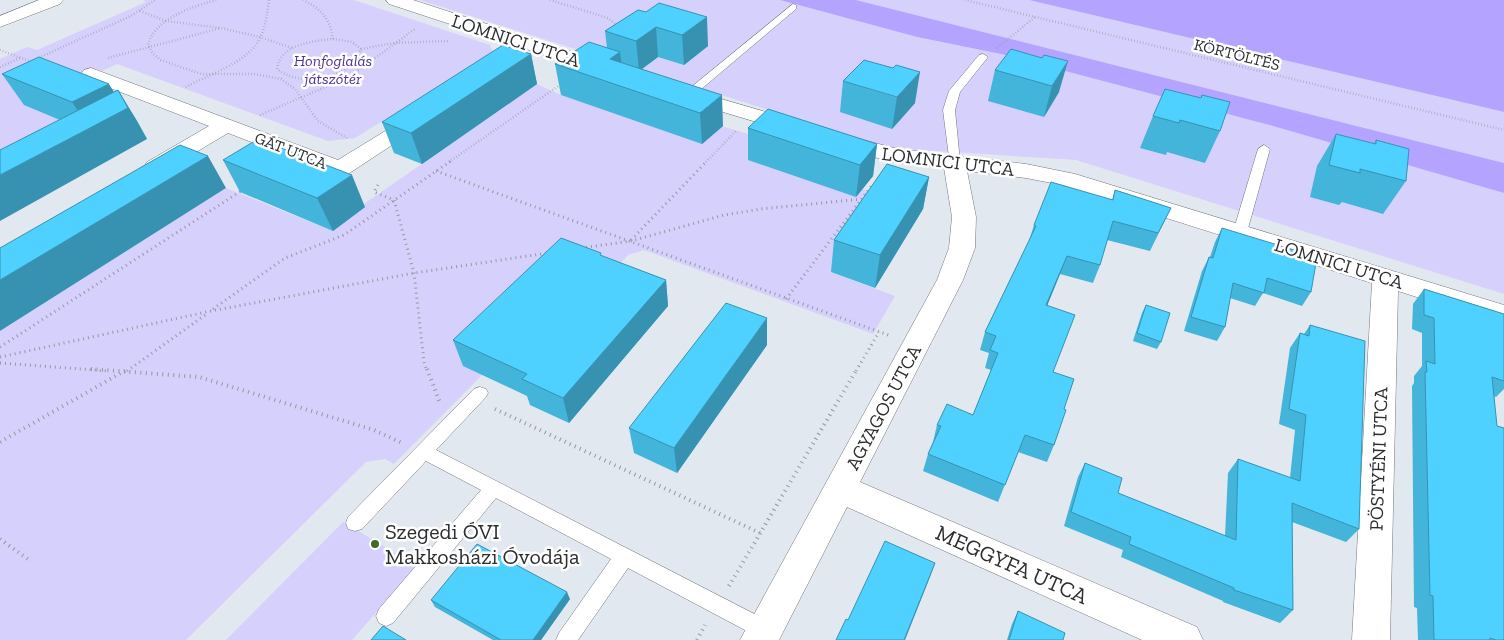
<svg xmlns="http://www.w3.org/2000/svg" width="1504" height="640" font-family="'Zilla Slab',serif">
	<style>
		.green { fill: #d6d0fd }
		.forest { fill: #b4a4ff }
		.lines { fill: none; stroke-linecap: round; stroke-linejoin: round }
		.service-casing { stroke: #72787d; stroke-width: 1 }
		.minor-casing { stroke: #72787d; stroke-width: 1 }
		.path-far2 { stroke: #95999e; stroke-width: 2.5; stroke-dasharray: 0.5 2.5; stroke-linecap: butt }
		.path-far1 { stroke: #95999e; stroke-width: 3; stroke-dasharray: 1 4; stroke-linecap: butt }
		.path { stroke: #95999e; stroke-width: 4; stroke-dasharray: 1 4.5; stroke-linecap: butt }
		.service { fill: #fff; fill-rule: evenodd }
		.minor { fill: #fff; fill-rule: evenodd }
		.wall { fill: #43b4da }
		.shaded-wall { fill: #3792b2 }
		.building { fill: #4ed1fe; stroke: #3792b2 }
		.poi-dot { fill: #3f6a27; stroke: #fff; stroke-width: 2 }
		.labels { text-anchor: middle; stroke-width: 5; stroke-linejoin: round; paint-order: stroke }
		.far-street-label { font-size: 16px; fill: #2b2d2f; stroke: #fff }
		.far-park-label { font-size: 16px; font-style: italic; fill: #4f3298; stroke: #fff }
		.street-label { font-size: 19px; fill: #2b2d2f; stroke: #fff }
		.near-poi-label { font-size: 22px; fill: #2b2d2f; stroke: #fff; text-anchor: start }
		.near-street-label { font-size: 22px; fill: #2b2d2f; stroke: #fff }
	</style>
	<rect width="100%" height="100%" fill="#e2e8ef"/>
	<!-- green -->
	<path class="green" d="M143,0H354L490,45L493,52L355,138L328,141L117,64L102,71L97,69L60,88L105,138L0,195V59L27,47L37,50L146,2Z
		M420,0H780L917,37L1001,54L1273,126L1504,193V294L1076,160L889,148Z
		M856,0H1029L1504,112V163Z
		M537,84L561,95C627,108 704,117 766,140C806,156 841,184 882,196L831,272L895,296L873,334L644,250L628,255L606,279L482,375L394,464L385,459L366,462L186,640H0V331L226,188L333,231L361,206Z
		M343,522L417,566L352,640H226Z"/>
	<!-- forest -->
	<path class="forest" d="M780,0H856L1504,163V193L1273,126L1001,54L917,37Z
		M1029,0H1504V112Z"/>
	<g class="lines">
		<!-- service casing -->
		<g class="service-casing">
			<path id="service" d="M793,4L796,5V9L692,97H684L682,95L684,93Z
				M983,54L988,57L960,92L955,110L960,162L954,166L950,165L943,110L949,91L979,55Z
				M1264,145L1270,149L1247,232L1245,235H1235L1233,232L1258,149Z
				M480,387L486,389L488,393L486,397L436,450L772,623L775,630L772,637L765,640L758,637L628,568L578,640H556L559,633L611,559L496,498L393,623L386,626L379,623L376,616L379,609L481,490L426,461L362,529L355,531L348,529L346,523L348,517L474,389Z"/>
		</g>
		<!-- minor casing -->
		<g class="minor-casing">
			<path id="minor" d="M39,0H63L60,4L0,27V16Z
				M386,0H413L610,64L613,68L610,72L603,74L596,72L389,4Z
				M91,68L338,160L413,114L420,112L427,114L431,118L427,122L348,174L340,176L228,133L163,172L155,174L147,172L144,167L147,162L209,126L84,78L81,74L84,70Z
				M687,89L804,123L807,128L804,133L796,134L680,99L677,95L680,91Z
				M840,134L898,149L1026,164L1075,174L1504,305V325L1398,291L1390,640H1352L1372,283L1062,185L1026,178L967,171L976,217L975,248L963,280L860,482L1197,627L1203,640H1142L847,507L779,640H740L937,280L949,248L952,217L944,168L897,163L832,146L829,141L832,136Z"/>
		</g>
		<!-- path-far2 -->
		<path class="path-far2" d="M216,0C192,7 155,18 148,45L153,54L161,60L201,74H254L281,79L295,89L318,121L347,138
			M303,0C321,9 330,18 333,39
			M550,0L608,18L618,26
			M965,0L1504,130
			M140,11L166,21L221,28L260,37L292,48
			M333,39L352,42L361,49C351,80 301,88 277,69C280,44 313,41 333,39Z
			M997,48L1035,17
			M361,49L395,43L448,41
			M0,50L32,62
			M108,58L221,28
			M36,59L131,16L155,0
			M0,67L20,58
			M186,87C208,75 249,62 260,38C266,26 267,13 269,0
			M260,115L349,77L415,29
			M449,162L561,84
			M706,162L736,131"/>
		<!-- path-far1 -->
		<path class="path-far1" d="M436,171L891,336
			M378,185L374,192L394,200L414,273L424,362L427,371
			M631,240L707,161
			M581,248L631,241L724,215L761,209L861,199
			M786,299L873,184
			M213,309L285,258L344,235L451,161
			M0,347L241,191
			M0,357L211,311L414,273L548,253
			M0,363L108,371
			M127,371L208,313
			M856,371L879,332"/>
		<!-- path -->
		<path class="path" d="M91,369L199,377L374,430L402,443
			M427,369L440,403
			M495,409L760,533
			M0,442L128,369
			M0,539L29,560
			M729,586L857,369
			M697,640L705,625"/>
		<!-- service -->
		<use href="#service" class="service"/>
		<!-- minor -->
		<use href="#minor" class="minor"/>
	</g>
	<!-- wall -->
	<path class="wall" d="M638,10L708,46L684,65L658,57L642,69L723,126L702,144L561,95L555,64L607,48L605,31Z
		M531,54L537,84L422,164L394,153L382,122Z
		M1042,58L1059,92L1044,117L988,101L995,70Z
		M2,74L114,92L118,90L137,121L147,139L60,120L24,105Z
		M843,81L915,103L892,129L840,112Z
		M1200,98L1220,131L1205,163L1167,152L1166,155L1140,148L1153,116Z
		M748,128L877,144L873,176L856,197L748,160Z
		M1336,134L1374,144L1376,140L1406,181L1383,214L1342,202L1339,205L1310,197L1317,166Z
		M223,160L365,207L333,231L240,192Z
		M929,177L923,209L875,288L831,272L834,240Z
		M1115,190L1171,208L1150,251L1107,240L1100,265L1093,283L1060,274L1047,306L1053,372L1064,409L1054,445L1047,462L1018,452L998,502L923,471L928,454L933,442L937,425L973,415L991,370L985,368L989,353L980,350L985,332L1029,241L1034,225L1112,200Z
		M1222,228L1311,292L1302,306L1263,293L1255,306L1230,298L1225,327L1217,341L1184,331L1202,271L1209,257H1210L1215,242Z
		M602,256L666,280L668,306L569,423L530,405L527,396L463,366L453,340Z
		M1424,289L1504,314V389L1496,397L1494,396L1504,640H1418L1417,608L1414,607L1412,386L1414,383V376L1422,366V333L1412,329L1413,304Z
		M1146,305L1161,342L1157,349L1133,341L1142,313Z
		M1310,325L1359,529L1346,542L1292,522L1293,610L1280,623L1223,602V601L1121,557L1123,550L1064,526L1078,477L1085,463L1118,493L1225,536L1228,473L1238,459L1290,478L1295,430L1279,424L1290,348L1300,333L1304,334Z
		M767,345L677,473L634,453L629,428Z
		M570,599L541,640H493L435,607L431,600Z
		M1018,611L1063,640H1007L1012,624Z"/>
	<!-- shaded-wall -->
	<path class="shaded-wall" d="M707,17L708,46L684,65L682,35Z
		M656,27L658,57L639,71L636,41Z
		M620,52L624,82L610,59Z
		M531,54L537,84L422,164L411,133Z
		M1068,61L1059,92L1044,117L1052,86Z
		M920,72L915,103L892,129L897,97Z
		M109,84L125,110L118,90L137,121L147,139L0,221V175L90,128L72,102Z
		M722,95L723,126L702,144L700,113Z
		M877,144L873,176L856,197L860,165Z
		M208,156L226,188L0,331V280Z
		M352,175L365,207L333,231L317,198Z
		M929,177L923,209L875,288L880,255Z
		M1067,256L1060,274L1040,323L1046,305Z
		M666,280L668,306L569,423L563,398Z
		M767,318V345L677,473L674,448Z
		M935,563L930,577L905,640H904Z
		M567,592L570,599L541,640H533Z"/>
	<!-- building -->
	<path class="building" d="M659,3L707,17L682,35L656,27L636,41L605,31L638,10L646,12Z
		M589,42L620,52L610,59L722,95L700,113L555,64Z
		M503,45L531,54L411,133L382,122Z
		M1011,49L1042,58L1044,55L1068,61L1052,86L995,70Z
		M39,57L109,84L72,102L2,74Z
		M864,60L893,68L896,65L920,72L897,97L843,81Z
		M1165,89L1201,98L1202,95L1230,102L1220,131L1180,120L1179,123L1153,116Z
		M118,90L128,108L0,175V150Z
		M768,109L877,144L860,165L748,128Z
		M1336,134L1376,144V140L1409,149L1406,181L1360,169V173L1329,165Z
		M258,139L352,175L317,198L223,160Z
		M180,145L208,156L0,280V248Z
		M887,164L929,177L880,255L834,240Z
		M1051,182L1113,200L1115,190L1171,208L1158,233L1113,221L1100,265L1067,256L1046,305L1075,315L1053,372L1074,379L1064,409L1066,410L1054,445L1025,435L1005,485L928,454L941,426L937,425L947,404L973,415L998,353L990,350L996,336L985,332L1036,226L1034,225Z
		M1222,228L1317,257L1311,292L1267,278L1264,293L1233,283L1225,327L1191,317L1209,257L1213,258Z
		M561,238L601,253L600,255L666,280L563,398L522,379L527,374L453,340Z
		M1424,289L1504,314V381L1492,377L1497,426L1504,428V640H1496L1490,638V640H1434L1433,596L1430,595L1425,372H1427L1426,361L1435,364L1434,318L1424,315Z
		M726,303L767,318L674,448L629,428Z
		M1146,305L1170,313L1161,342L1137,333Z
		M1310,325L1365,341L1359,529L1292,503L1293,610L1234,590V588L1129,544L1131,537L1071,512L1085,463L1122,478L1118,493L1236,540L1238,459L1300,481L1306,415L1289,409L1300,333L1309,336Z
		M885,541L935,563L904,640H836L846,619L848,620Z
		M477,544L567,592L533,640H501L431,600Z
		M1018,611L1065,633L1063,640H1009Z
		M383,626L406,640H371Z"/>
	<!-- markers -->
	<circle class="poi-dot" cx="375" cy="544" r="5"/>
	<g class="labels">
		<!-- far-street labels -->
		<g class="far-street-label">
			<text transform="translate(1237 54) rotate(14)" y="6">KÖRTÖLTÉS</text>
			<text transform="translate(291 150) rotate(21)" y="6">GÁT UTCA</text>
		</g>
		<!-- far-park labels -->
		<g class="far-park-label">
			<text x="333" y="66">Honfoglalás<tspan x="333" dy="18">játszótér</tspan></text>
		</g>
		<!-- street labels -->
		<g class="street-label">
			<text transform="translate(516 40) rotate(18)" y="7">LOMNICI UTCA</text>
			<text transform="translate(948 161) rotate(7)" y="7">LOMNICI UTCA</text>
			<text transform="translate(1339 263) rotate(17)" y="7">LOMNICI UTCA</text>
			<text transform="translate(883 407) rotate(-62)" y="7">AGYAGOS UTCA</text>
			<text transform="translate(1378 459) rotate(-88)" y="7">PÖSTYÉNI UTCA</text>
		</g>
		<!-- near-poi labels -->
		<g class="near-poi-label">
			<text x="385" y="539">Szegedi ÓVI<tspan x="385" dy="25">Makkosházi Óvodája</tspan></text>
		</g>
		<!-- near-street labels -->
		<g class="near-street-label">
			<text transform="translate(1012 564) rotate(24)" y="8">MEGGYFA UTCA</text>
		</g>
	</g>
</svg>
